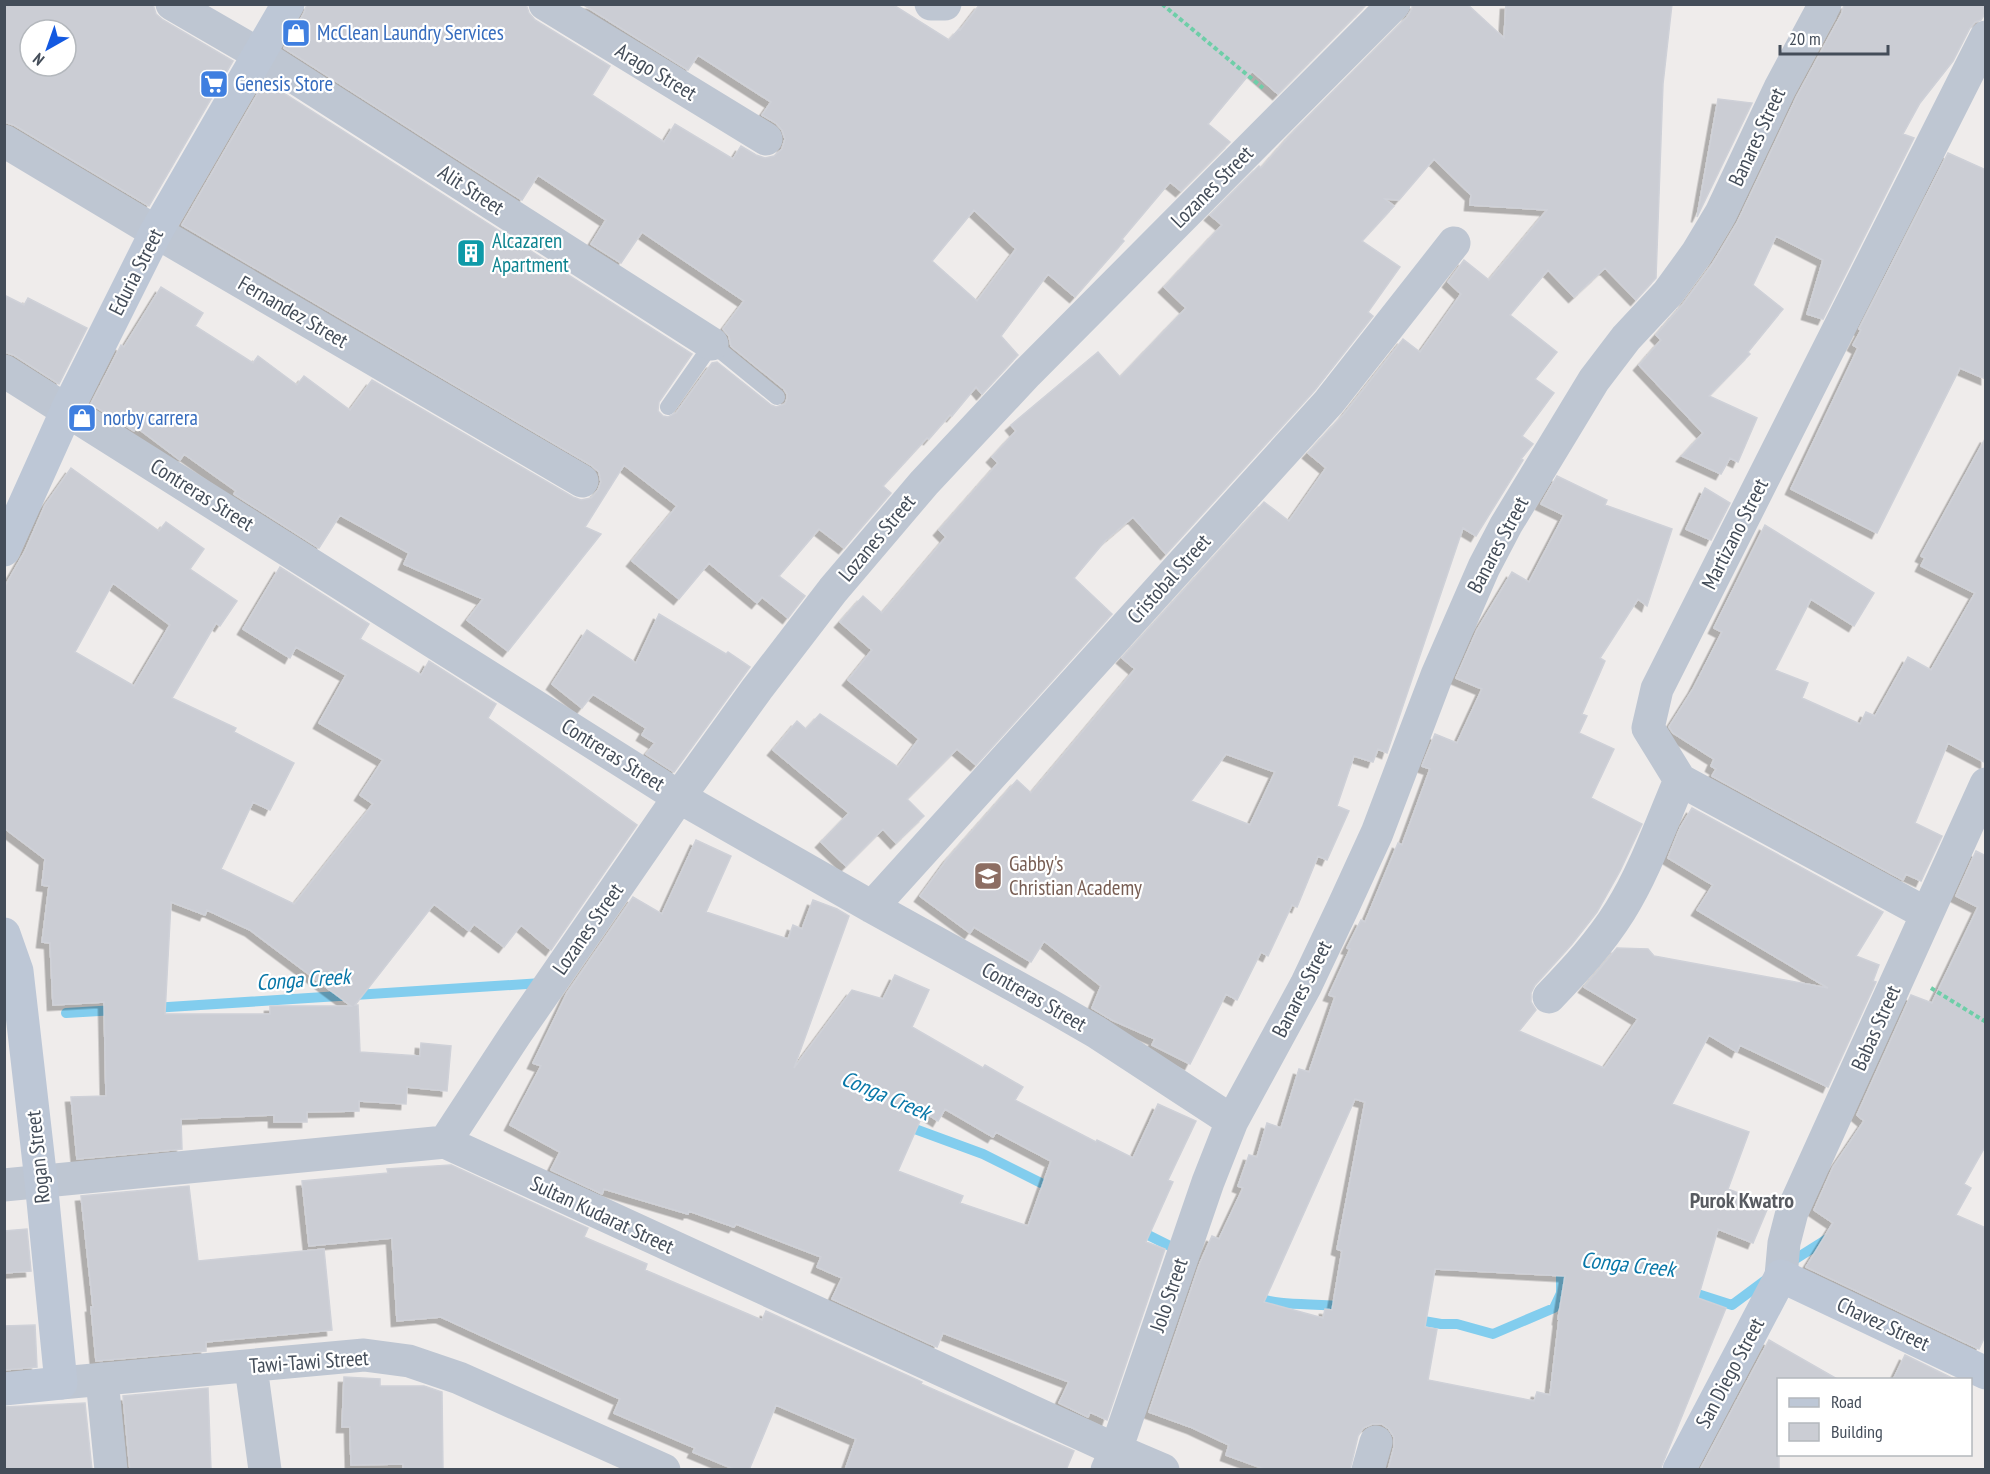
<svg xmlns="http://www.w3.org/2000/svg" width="1990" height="1474" font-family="'PT Sans Narrow',sans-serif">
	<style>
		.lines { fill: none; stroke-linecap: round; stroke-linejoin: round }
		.stream { stroke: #82cdee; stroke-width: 10 }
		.building { fill: #cbcdd4; stroke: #cfd1d8; stroke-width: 1.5; fill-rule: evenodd; filter: url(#shadow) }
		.path { stroke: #6ecea8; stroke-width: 4; stroke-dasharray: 4.5 3; stroke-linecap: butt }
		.lane { stroke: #bec6d2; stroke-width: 16 }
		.street { stroke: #bec6d2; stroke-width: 33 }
		.secondary { stroke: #bdc7d6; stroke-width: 33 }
		.labels { text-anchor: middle; stroke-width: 4.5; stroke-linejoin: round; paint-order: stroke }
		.shop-label { font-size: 21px; fill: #366cbe; stroke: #fff; text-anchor: start }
		.street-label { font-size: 21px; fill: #444d59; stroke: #fff }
		.culture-label { font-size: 21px; fill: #0d838f; stroke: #fff; text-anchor: start }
		.education-label { font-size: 21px; fill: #785e54; stroke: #fff; text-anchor: start }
		.water-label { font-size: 22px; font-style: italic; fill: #0877a8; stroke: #fff }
		.neighbourhood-label { font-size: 22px; font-weight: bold; fill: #585b61; stroke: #fff }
	</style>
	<defs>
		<filter id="shadow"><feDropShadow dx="-5.5" dy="5.5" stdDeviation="0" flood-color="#0004"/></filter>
	</defs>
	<rect width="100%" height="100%" fill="#efeceb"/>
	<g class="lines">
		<!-- stream -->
		<path class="stream" d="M153,1008L542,983
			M66,1013L116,1010
			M904,1125L983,1154L1055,1190
			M1136,1229L1176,1249
			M1789,1263L1832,1236
			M1685,1290L1732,1305L1767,1279
			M1252,1296C1282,1308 1315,1302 1346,1307
			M1412,1319L1441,1324H1457L1493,1334L1554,1308L1561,1293V1276L1578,1279"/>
	</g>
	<!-- building -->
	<path class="building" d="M4,4H153L156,14L163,20L233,61L149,206L14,125L4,122ZM30,30H66V66H30Z
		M307,4H526L529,13L535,20L610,66L592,95L664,142L675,124L733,159L741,146L756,155L765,158L774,156L782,149L785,139L782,130L776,123L762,115L771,102L698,55L688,70L582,4H892L949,40L959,29L960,30L980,4H1367L1278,94L1252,71L1208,124L1230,142L1181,191L1170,182L1122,239L1124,241L1075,297L1048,274L1001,336L1018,355L982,394L976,387L952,416L950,415L929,439L927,438L883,486L891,493L844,548L819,529L779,576L805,596L788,618L762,597L757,603L709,563L679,599L632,561L677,506L624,465L585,527L601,534L508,651L467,620L483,599L404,564L409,553L340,515L319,548L234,494L236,491L184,454L180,460L136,427L134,431L91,404L121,345L124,347L161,287L203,313L195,326L253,363L258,356L297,385L304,376L350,410L372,380L573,497L581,500L591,498L598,490L601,482L599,472L591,465L182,225L265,81L692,354L659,402L658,411L663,416L668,417L676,413L712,363L717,362L771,405L776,407L785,404L787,399V394L784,389L731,346L729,336L723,329L744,301L642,232L621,263L591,244L606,220L538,175L522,200L284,48L304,13ZM974,210L1016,249L977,301L932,261Z
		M1412,4H1467L1504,38L1506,4H1672L1663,84L1656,278L1636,300L1605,268L1574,297L1548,270L1510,315L1557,352L1535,379L1554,393L1522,436L1533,444L1521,459L1523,460L1476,536L1463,528L1387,753L1378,749L1373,762L1354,756L1337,806L1349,811L1327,860L1318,856L1297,907L1292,905L1268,956L1261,952L1237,1000L1226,994L1190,1064L1152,1045L1155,1039L1112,1020L1092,1008L1101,986L1044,941L1031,962L974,927L970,933L920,896L948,858L1017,780L1031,793L1135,669L1122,658L1264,502L1289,521L1326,468L1308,453L1344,414L1403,339L1420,352L1461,294L1448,282L1464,260L1489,280L1547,210L1470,205L1471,195L1434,159L1399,200L1385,199L1394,206L1362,241L1400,267L1368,312L1373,316L1315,390L1166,554L1133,517L1105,541L1074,578L1112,614L976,765L957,749L907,799L924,816L896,843L883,829L846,866L821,842L849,813L773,750L797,721L806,729L820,714L898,767L919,739L848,680L872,650L840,622L863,596L882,613L946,537L939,530L998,463L992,457L1016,431L1011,425L1098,352L1120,377L1186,308L1164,287L1222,225L1210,215L1259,166L1261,168L1294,131L1407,17L1412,9ZM1226,754L1275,772L1250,825L1191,801Z
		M1844,4H1986V12L1981,20L1975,22L1970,28L1953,61L1920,103L1903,134L1914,138L1823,319L1807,314L1823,260L1776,236L1753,285L1783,309L1748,352L1750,354L1709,396L1757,418L1738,462L1730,458L1721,474L1682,456L1703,433L1639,365L1661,340L1656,335L1683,304L1713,263L1737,223L1797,96L1842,13Z
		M1718,99L1752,103L1697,217Z
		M1948,153L1986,170V379L1960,368L1877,533L1791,489L1858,348L1853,345L1861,330L1859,329Z
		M4,295L24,305L28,298L87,328L59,384L14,355L4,352Z
		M1986,437V763L1948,743L1915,823L1942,836L1921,881L1906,874L1903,880L1712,776L1716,769L1711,766L1714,759L1673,733L1669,727L1693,689L1722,632L1714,628L1765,525L1874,593L1854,626L1811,599L1775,670L1808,683L1802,698L1860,724L1866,712L1875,716L1908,657L1931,670L1975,593L1921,566L1925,558L1921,556Z
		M71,468L159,531L166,522L204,549L190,569L237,601L220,626L216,623L172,698L236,728L234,732L294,763L270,810L253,802L221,869L294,904L373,804L360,795L383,760L319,723L346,675L296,647L290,658L243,629L280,567L369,624L360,639L421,675L429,661L496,704L488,718L637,825L551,950L521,925L504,947L474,924L469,931L434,904L355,1005H358L360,1052L420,1056L421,1043L451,1046L447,1091L407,1087L406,1104L359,1101V1111L307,1112V1122H274V1115L181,1119L182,1149L77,1159L71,1097L106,1096L104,1002L53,1005L50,943L42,942L49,886L42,885L45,859L4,828V588L25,551L45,505ZM113,583L170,625L134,686L75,652ZM171,902L205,915L207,910L250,930L351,1006H270V1014H165Z
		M1557,476L1607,500L1605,505L1672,529L1647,606L1638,599L1600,658L1605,661L1582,714L1587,716L1579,733L1614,749L1591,798L1642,824L1620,871L1597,912L1572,944L1535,985L1531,993V1002L1536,1010L1519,1031L1604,1068L1638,1019L1584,987L1617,948L1648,949L1654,956L1828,988L1697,910L1713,885L1668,858L1680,828L1692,808L1883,912L1856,956L1879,965L1873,981L1876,982L1828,1087L1740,1045L1737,1052L1709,1035L1672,1104L1749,1132L1728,1189L1769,1205L1753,1243L1718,1229L1698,1298L1726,1308L1660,1470H1388L1394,1447V1437L1389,1429L1382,1424H1372L1363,1428L1358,1436L1350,1470H1267L1226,1455L1229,1445L1193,1428L1149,1412L1200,1263L1212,1236L1219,1239L1243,1188L1238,1186L1249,1155L1257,1157L1267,1123L1281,1128L1299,1069L1309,1072L1335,997L1329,995L1350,949L1347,948L1361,920L1365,922L1398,843L1402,845L1430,769L1422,766L1435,734L1457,743L1482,689L1456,678L1477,630L1512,572L1529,582L1564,515L1541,504ZM1355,1099L1365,1102L1337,1249L1342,1251L1332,1310L1325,1309L1323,1318L1264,1302ZM1435,1269L1565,1276L1558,1319H1559L1550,1395L1537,1392L1534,1401L1428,1380L1437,1329L1425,1327Z
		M1705,488L1730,503L1711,540L1686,529Z
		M659,614L726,654L728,652L750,667L674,772L646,754L655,743L642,735L646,728L593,694L582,708L552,684L587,630L636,663Z
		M696,840L731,856L706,912L788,939L793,925L802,929L813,900L837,909L849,916L794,1068L852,990L883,999L895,975L929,990L912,1027L983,1068L985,1065L1023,1087L1015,1100L1096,1142L1097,1140L1133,1158L1158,1104L1196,1121L1168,1180L1173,1182L1146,1242L1165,1249L1107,1420L1090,1412L1088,1417L1059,1403L1069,1382L943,1333L937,1347L832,1299L842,1278L817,1267L821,1257L736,1224L734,1227L689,1211L688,1214L604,1189L602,1194L551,1170L560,1152L510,1125L541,1066L533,1063L567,993L633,897L662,914ZM945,1109L993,1137L996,1132L1051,1161L1028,1226L960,1203L963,1196L898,1171L924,1112L938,1121Z
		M1976,851L1986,856V1145L1964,1184L1971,1188L1956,1215L1986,1228V1334L1979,1349L1806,1267L1833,1223L1814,1210L1833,1167L1864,1121L1857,1115L1911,995L1932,1003L1978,907L1956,896Z
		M451,1165L588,1228L584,1237L647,1264L645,1270L762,1320L766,1311L922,1382L921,1384L1074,1451L1066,1470H845L856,1439L776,1405L749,1470H736L693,1452L695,1448L614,1413L620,1399L441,1317L397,1321L392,1238L309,1246L302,1181L388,1173L387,1169Z
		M189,1186L198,1261L324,1249L332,1330L206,1342V1351L96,1361L91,1307H93L81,1196Z
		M27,1229L31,1271L4,1273V1231Z
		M35,1325L37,1367L4,1370V1326Z
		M1769,1340L1839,1380H1779V1470H1700Z
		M1905,1355L1956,1380H1893Z
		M344,1377L380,1379V1386H424L442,1392L443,1470H403V1464L351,1465L350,1427H342Z
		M208,1388L211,1470H130L123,1396Z
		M85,1403L92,1470H4V1407Z"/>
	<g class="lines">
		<!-- path -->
		<path class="path" d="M1162,4L1263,88
			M1931,988L1986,1022"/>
		<!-- lane -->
		<path class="lane" d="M668,407L712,344L777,397"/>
		<!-- street -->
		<path class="street" d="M172,4L260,55L712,344
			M545,4L766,139
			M931,4H945
			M4,141L156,232L582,481
			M4,371L679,797L872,907L1051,1006L1096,1032L1232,1121
			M872,907L1329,402L1454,243
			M1927,914L1680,780L1648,728L1657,689L1986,37
			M1549,997C1575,970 1600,943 1620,911C1645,871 1661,824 1680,780
			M445,1142L515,1035L679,797L757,689L833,590L924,483L1027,373L1394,4
			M4,1185L445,1142L1116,1450L1163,1470
			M1781,1276L1784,1243L1792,1212L1986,784
			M251,1367L265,1470
			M102,1379L111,1470
			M61,1383L364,1355L409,1361L459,1378L664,1470
			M1107,1470L1116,1450L1208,1182L1232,1121L1306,985L1343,907L1377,833L1437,675L1484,567L1506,525L1594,380L1626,338L1668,293L1697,253L1721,213L1780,88L1825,4
			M1368,1470L1376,1442"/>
		<!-- secondary -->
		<path class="secondary" d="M4,550L67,410L156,232L288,4
			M4,934L17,971L41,1181L61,1383L4,1389
			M1679,1470L1781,1276L1986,1373"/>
	</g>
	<!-- icons -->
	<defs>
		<g id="shop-square" transform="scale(1.5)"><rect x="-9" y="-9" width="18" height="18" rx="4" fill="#3f7fe0" stroke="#fff"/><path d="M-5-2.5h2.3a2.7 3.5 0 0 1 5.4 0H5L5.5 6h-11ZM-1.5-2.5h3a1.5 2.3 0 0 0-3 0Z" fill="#fff"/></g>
		<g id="supermarket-square" transform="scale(1.5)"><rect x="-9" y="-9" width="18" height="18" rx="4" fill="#3f7fe0" stroke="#fff"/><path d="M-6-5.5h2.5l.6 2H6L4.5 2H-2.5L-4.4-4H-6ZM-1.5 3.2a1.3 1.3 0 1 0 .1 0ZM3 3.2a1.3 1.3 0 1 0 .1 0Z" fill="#fff"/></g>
		<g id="building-square" transform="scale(1.5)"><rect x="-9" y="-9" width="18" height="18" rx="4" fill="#0f9aa8" stroke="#fff"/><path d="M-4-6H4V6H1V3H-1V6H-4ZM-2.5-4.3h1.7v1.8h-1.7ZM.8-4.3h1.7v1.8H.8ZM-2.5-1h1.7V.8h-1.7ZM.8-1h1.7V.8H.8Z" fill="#fff"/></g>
		<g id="school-square" transform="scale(1.5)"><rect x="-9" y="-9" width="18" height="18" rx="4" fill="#8d6e63" stroke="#fff"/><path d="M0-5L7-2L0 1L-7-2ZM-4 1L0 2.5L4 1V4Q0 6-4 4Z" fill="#fff"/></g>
	</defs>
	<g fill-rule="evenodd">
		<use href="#shop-square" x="296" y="33"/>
		<use href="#supermarket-square" x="214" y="84"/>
		<use href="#building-square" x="471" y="253"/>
		<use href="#shop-square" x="82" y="418"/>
		<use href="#school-square" x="988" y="876"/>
	</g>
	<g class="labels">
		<!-- shop labels -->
		<g class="shop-label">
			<text x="317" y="40">McClean Laundry Services</text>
			<text x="235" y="91">Genesis Store</text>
			<text x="103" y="425">norby carrera</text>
		</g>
		<!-- street labels -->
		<g class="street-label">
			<text transform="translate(656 72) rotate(31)" y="7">Arago Street</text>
			<text transform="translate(1757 137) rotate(-65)" y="7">Banares Street</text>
			<text transform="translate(1212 187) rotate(-45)" y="7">Lozanes Street</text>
			<text transform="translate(471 190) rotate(33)" y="7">Alit Street</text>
			<text transform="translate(136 272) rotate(-63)" y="7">Eduria Street</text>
			<text transform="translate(293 312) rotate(30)" y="7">Fernandez Street</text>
			<text transform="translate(202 495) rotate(32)" y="7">Contreras Street</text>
			<text transform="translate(1735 534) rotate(-63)" y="7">Martizano Street</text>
			<text transform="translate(877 538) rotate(-50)" y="7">Lozanes Street</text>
			<text transform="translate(1498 545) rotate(-62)" y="7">Banares Street</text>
			<text transform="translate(1169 579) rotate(-48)" y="7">Cristobal Street</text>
			<text transform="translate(613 755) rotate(32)" y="7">Contreras Street</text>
			<text transform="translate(588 929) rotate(-55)" y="7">Lozanes Street</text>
			<text transform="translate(1302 989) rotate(-63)" y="7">Banares Street</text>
			<text transform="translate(1034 997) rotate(30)" y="7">Contreras Street</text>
			<text transform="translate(1876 1028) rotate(-66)" y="7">Babas Street</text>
			<text transform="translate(38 1157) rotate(-96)" y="7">Rogan Street</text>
			<text transform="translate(602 1215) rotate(25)" y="7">Sultan Kudarat Street</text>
			<text transform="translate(1169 1295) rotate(-71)" y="7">Jolo Street</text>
			<text transform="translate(1883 1324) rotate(25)" y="7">Chavez Street</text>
			<text transform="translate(309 1362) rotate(-4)" y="7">Tawi-Tawi Street</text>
			<text transform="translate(1730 1373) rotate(-62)" y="7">San Diego Street</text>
		</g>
		<!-- culture labels -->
		<g class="culture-label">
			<text x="492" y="248">Alcazaren<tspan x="492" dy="24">Apartment</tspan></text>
		</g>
		<!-- education labels -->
		<g class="education-label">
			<text x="1009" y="871">Gabby's<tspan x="1009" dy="24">Christian Academy</tspan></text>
		</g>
		<!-- water labels -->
		<g class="water-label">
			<text transform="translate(303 979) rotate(-4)" y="8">Conga Creek</text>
			<text transform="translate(886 1095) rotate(23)" y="8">Conga Creek</text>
			<text transform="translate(1628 1264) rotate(6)" y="8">Conga Creek</text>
		</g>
		<!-- neighbourhood labels -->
		<g class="neighbourhood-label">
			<text x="1742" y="1208">Purok Kwatro</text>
		</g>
	</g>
	<!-- border -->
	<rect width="1990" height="1474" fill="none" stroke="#444d59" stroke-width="12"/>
	<!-- legend -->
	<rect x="1777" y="1378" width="195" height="78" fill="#ffffff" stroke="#b4b8bd" stroke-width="1.5"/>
	<rect x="1789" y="1398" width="30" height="9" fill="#bdc7d6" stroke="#b4b8bd" stroke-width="1.5"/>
	<text x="1831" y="1408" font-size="18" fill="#444d59">Road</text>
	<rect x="1789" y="1423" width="30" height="18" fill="#cbcdd4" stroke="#b4b8bd" stroke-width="1.5"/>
	<text x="1831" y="1438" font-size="18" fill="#444d59">Building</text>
	<!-- north arrow -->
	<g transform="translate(48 48) rotate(220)"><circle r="28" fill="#ffffff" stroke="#b4b8bd" stroke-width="1.5"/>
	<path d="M0-4.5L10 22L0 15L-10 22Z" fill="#1359e1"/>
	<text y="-9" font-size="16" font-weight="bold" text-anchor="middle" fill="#444d59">N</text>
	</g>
	<!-- scale -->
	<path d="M1780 45v9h108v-9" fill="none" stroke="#444d59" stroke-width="3"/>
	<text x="1789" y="45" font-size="18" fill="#444d59" stroke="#ffffff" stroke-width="4.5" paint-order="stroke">20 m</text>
</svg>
